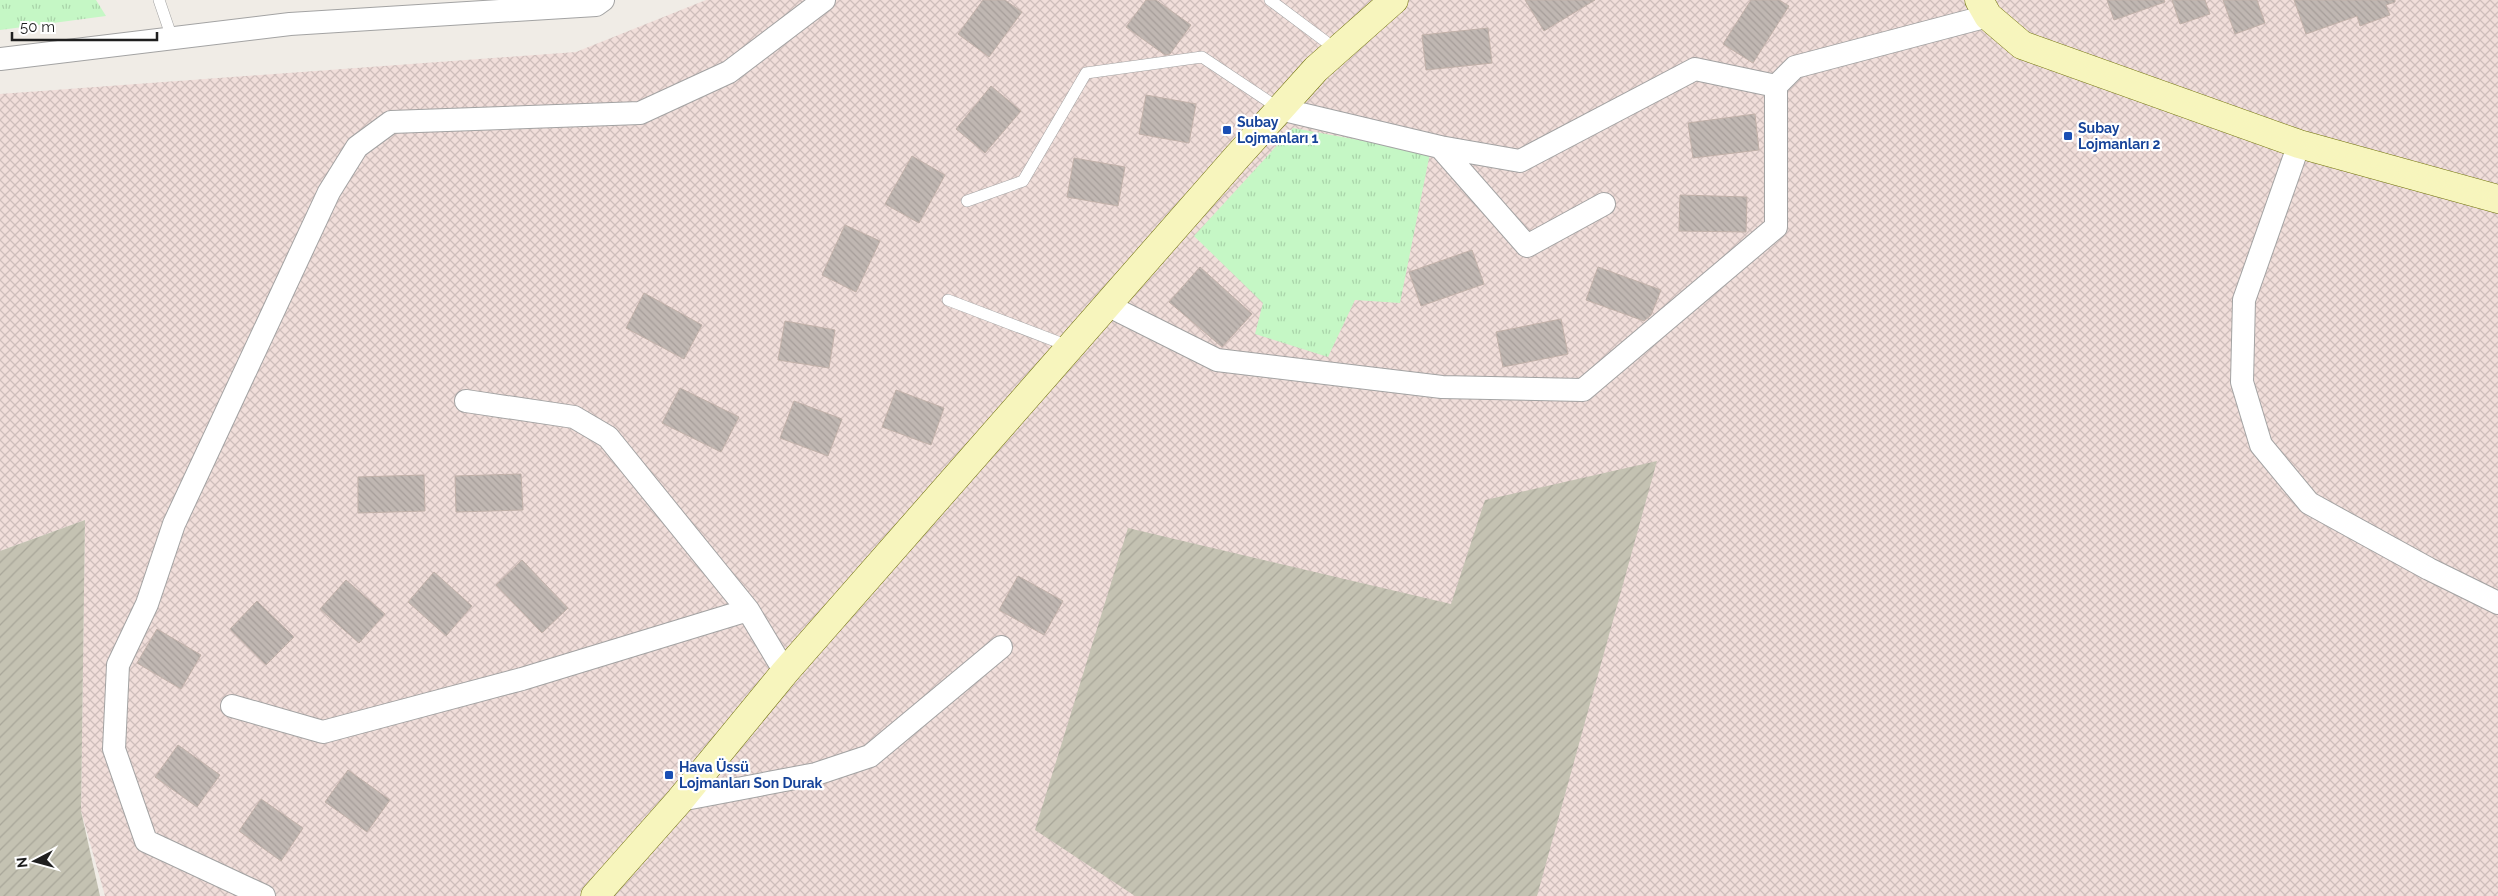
<svg xmlns="http://www.w3.org/2000/svg" width="2498" height="896" font-family="Raleway,sans-serif">
	<style>
		.military { fill: url(#military-cross-hatch) }
		.construction { fill: url(#construction-furrows) }
		.park { fill: url(#park-tufts) }
		.building { fill: url(#building-back-hatch); stroke: #c1b1a9 }
		.lines { fill: none; stroke-linecap: round; stroke-linejoin: round }
		.lane-casing { stroke: #a3a3a3; stroke-width: 12 }
		.street-casing { stroke: #a3a3a3; stroke-width: 24 }
		.secondary-casing { stroke: #70730a; stroke-width: 29 }
		.lane { stroke: #fff; stroke-width: 11 }
		.street { stroke: #fff; stroke-width: 22 }
		.secondary { stroke: #f7f5bd; stroke-width: 28 }
		.transit-dot { fill: #1a4fb4; stroke: #fff; stroke-width: 2 }
		.labels { text-anchor: middle; stroke-width: 4.5; stroke-linejoin: round; paint-order: stroke }
		.transit-label { font-size: 14px; font-weight: bold; fill: #164399; stroke: #fff; text-anchor: start }
	</style>
	<defs>
		<pattern id="military-cross-hatch" width="8" height="8" patternUnits="userSpaceOnUse" patternTransform="scale(1.25)"><rect width="8" height="8" fill="#f1deda"/><path d="M0 0l8 8M0 8l8-8" fill="none" stroke="#cebebb"/></pattern>
		<pattern id="construction-furrows" width="10" height="10" patternUnits="userSpaceOnUse" patternTransform="scale(1.25)"><rect width="10" height="10" fill="#c4c2b2"/><path d="M-1 1l2-2M0 10L10 0M9 11l2-2" fill="none" stroke="#a8a699"/></pattern>
		<pattern id="park-tufts" width="24" height="20" patternUnits="userSpaceOnUse" patternTransform="scale(1.25)"><rect width="24" height="20" fill="#c5f7c5"/><path d="M3 7l-1-3M5 7V3M7 7l1-3M15 17l-1-3M17 17v-4M19 17l1-3" fill="none" stroke="#a9d3a9"/></pattern>
		<pattern id="building-back-hatch" width="6" height="6" patternUnits="userSpaceOnUse" patternTransform="scale(1.25)"><rect width="6" height="6" fill="#c0b7b2"/><path d="M-1 5l2 2M0 0l6 6M5-1l2 2" fill="none" stroke="#a59d99"/></pattern>
	</defs>
	<rect width="100%" height="100%" fill="#f0ece6"/>
	<!-- military -->
	<path class="military" d="M706,0H2498V896H105L81,811L85,520L0,551V94L576,52Z"/>
	<!-- construction -->
	<path class="construction" d="M1657,461L1537,896H1135L1035,830L1128,528L1451,604L1485,500Z
		M85,520L81,811L100,896H0V551Z"/>
	<!-- park -->
	<path class="park" d="M0,0H96L106,16L0,30Z
		M1293,128L1430,153L1400,303L1355,300L1328,357L1255,334L1263,303L1194,236Z"/>
	<!-- building -->
	<path class="building" d="M983,0H1005L1022,12L989,57L958,34Z
		M1146,0H1156L1191,25L1170,54L1165,55L1126,27Z
		M1525,0H1595L1544,31Z
		M1751,0H1779L1789,6L1753,63L1723,44Z
		M2107,0H2164L2165,2L2114,20Z
		M2172,0H2205L2210,14L2180,24Z
		M2223,0H2257L2265,23L2235,34Z
		M2294,0H2395V2L2386,5L2390,15L2360,26L2357,16L2306,34Z
		M1488,28L1492,63L1426,70L1422,35Z
		M991,86L1021,111L985,153L956,129Z
		M1146,95L1196,104L1189,143L1139,134Z
		M1755,114L1759,150L1693,158L1688,123Z
		M912,156L945,175L919,223L885,204Z
		M1074,158L1125,167L1118,206L1067,197Z
		M1680,195L1747,197L1746,232L1679,231Z
		M845,225L880,241L856,292L822,275Z
		M1472,250L1484,284L1421,306L1409,272Z
		M1200,267L1252,314L1222,347L1169,302Z
		M1598,267L1661,290L1651,315L1644,321L1586,300Z
		M644,293L702,325L684,359L626,328Z
		M1561,319L1568,354L1503,367L1496,332Z
		M785,321L835,330L829,368L778,360Z
		M680,388L739,417L721,452L662,423Z
		M896,390L944,408L931,445L882,427Z
		M794,401L842,419L828,456L780,438Z
		M521,474L523,510L456,512L455,476Z
		M424,475L425,511L358,513V477Z
		M522,560L568,608L542,633L496,585Z
		M434,572L472,606L446,636L408,602Z
		M1018,576L1063,601L1044,635L999,610Z
		M346,580L385,614L359,643L320,609Z
		M257,601L294,637L266,665L230,629Z
		M157,629L201,655L181,689L137,663Z
		M178,745L220,775L197,807L155,777Z
		M348,770L390,800L367,832L325,802Z
		M261,799L303,828L281,861L239,831Z"/>
	<g class="lines">
		<!-- lane casing -->
		<g class="lane-casing">
			<path id="lane" d="M159,0L172,38
				M1270,0L1337,50
				M967,201L1023,181L1086,73L1202,57L1280,109
				M948,300L1071,347"/>
		</g>
		<!-- street casing -->
		<g class="street-casing">
			<path id="street" d="M0,59L290,24L596,5L603,0
				M1280,109L1440,147L1520,161L1695,69L1776,86
				M2299,144L2244,300L2242,382L2261,445L2309,503L2429,569L2498,603
				M1440,147L1527,246L1604,204
				M1107,305L1217,360L1442,387L1583,390L1776,227V86L1795,67L1988,16
				M466,401L574,417L608,437L748,610L785,672
				M232,706L323,732L522,679L748,610
				M680,800L816,774L870,756L1001,647
				M264,896L146,841L114,749L118,665L147,604L174,524L329,192L357,147L391,122L640,113L729,72L824,0"/>
		</g>
		<!-- secondary casing -->
		<g class="secondary-casing">
			<path id="secondary" d="M1979,0L1988,16L2022,45L2299,144L2498,199
				M595,896L680,800L785,672L1236,158L1316,69L1394,0"/>
		</g>
		<!-- lane -->
		<use href="#lane" class="lane"/>
		<!-- street -->
		<use href="#street" class="street"/>
		<!-- secondary -->
		<use href="#secondary" class="secondary"/>
	</g>
	<!-- markers -->
	<g class="transit-dot">
		<rect x="1222" y="125" width="10" height="10" rx="2.5"/>
		<rect x="2063" y="131" width="10" height="10" rx="2.5"/>
		<rect x="664" y="770" width="10" height="10" rx="2.5"/>
	</g>
	<g class="labels">
		<!-- transit labels -->
		<g class="transit-label">
			<text x="1237" y="127">Subay<tspan x="1237" dy="16">Lojmanları 1</tspan></text>
			<text x="2078" y="133">Subay<tspan x="2078" dy="16">Lojmanları 2</tspan></text>
			<text x="679" y="772">Hava Üssü<tspan x="679" dy="16">Lojmanları Son Durak</tspan></text>
		</g>
	</g>
	<!-- north arrow -->
	<g transform="translate(35 861) rotate(264)" stroke="#ffffff" stroke-width="4" paint-order="stroke">
	<path d="M0-4L9 19L0 12L-9 19Z" fill="#1f1f1f"/>
	<text y="-8" font-size="14" font-weight="bold" text-anchor="middle" fill="#1f1f1f">N</text>
	</g>
	<!-- scale -->
	<path d="M12 32v8h145v-8" fill="none" stroke="#1f1f1f" stroke-width="2.5"/>
	<text x="20" y="32" font-size="15" fill="#1f1f1f" stroke="#ffffff" stroke-width="4" paint-order="stroke">50 m</text>
</svg>
